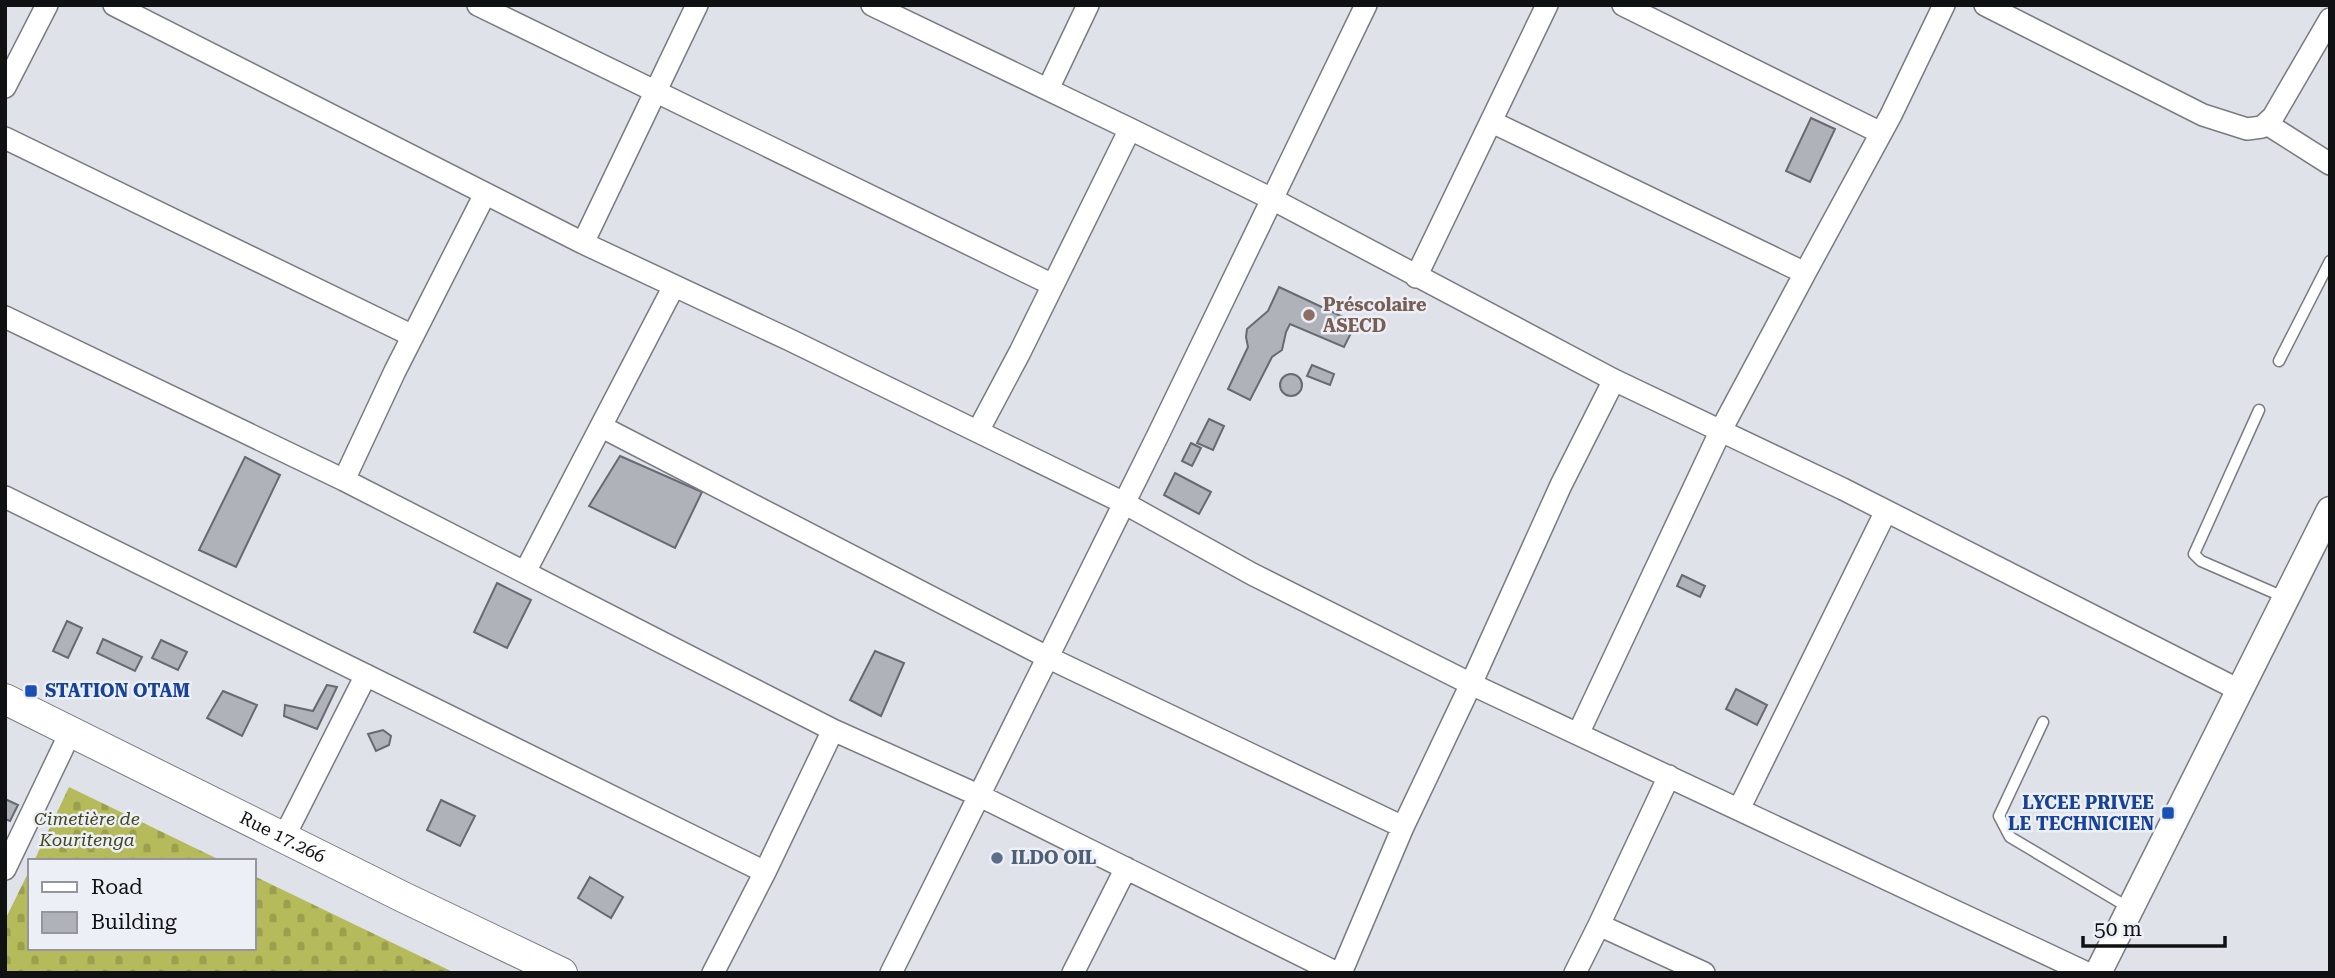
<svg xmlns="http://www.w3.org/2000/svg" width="2335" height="978" font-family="'Roboto Serif',serif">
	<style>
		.cemetery { fill: url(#cemetery-stones) }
		.building { fill: #b0b2b9; stroke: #676a70; stroke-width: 2 }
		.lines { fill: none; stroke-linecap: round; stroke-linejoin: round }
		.service-casing { stroke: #797b82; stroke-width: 13 }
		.minor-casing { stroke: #797b82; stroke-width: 24 }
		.tertiary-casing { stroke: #797b82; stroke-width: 29 }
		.secondary-casing { stroke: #797b82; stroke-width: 32 }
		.service { stroke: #fff; stroke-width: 10 }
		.minor { stroke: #fff; stroke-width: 21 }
		.tertiary { stroke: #fff; stroke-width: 26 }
		.secondary { stroke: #fff; stroke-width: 30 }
		.education-dot { fill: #8d6e63; stroke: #eceff6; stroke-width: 2.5 }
		.transit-dot { fill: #1a4fb4; stroke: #eceff6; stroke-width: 2.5 }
		.service-dot { fill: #5c6f8a; stroke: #eceff6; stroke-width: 2.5 }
		.labels { text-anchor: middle; stroke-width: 5; stroke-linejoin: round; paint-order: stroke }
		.education-label { font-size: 18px; font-weight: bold; fill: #785e54; stroke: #eceff6; text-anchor: start }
		.transit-label { font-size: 18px; font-weight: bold; fill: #164399; stroke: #eceff6; text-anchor: start }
		.park-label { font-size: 18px; font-style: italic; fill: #44471d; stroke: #eceff6 }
		.street-label { font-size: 18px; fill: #101113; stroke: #eceff6 }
		.service-label { font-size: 18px; font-weight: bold; fill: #4e5e75; stroke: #eceff6; text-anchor: start }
	</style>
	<defs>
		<pattern id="cemetery-stones" width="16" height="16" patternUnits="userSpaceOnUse" patternTransform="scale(1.75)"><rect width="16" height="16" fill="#b5bb5a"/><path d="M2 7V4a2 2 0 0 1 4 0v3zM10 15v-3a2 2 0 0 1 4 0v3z" fill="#9ba04d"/></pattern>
	</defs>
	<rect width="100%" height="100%" fill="#dfe2e9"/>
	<!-- cemetery -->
	<path class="cemetery" d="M69,787L222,861H34Z
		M30,869V948H254V876L455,973H5V920Z"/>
	<!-- building -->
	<path class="building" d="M1811,118L1835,129L1810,182L1786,171Z
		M1279,287L1356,323L1344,347L1290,324L1286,332L1282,350L1272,357L1250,400L1228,389L1248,347L1246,337L1247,329L1268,311Z
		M1312,365L1334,374L1330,385L1307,376Z
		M1280 385a11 11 0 1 1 22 0a11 11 0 1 1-22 0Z
		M1209,419L1224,426L1213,450L1197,443Z
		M1191,443L1201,448L1192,466L1182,461Z
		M620,456L702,492L675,548L589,506Z
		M245,457L280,475L236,567L199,550Z
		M1175,473L1211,492L1199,514L1164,495Z
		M1682,575L1705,586L1700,597L1677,586Z
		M497,583L531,600L507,648L474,632Z
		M67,621L82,628L68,658L53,651Z
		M103,639L142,657L135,671L97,653Z
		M161,640L187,652L178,670L152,658Z
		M875,651L904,663L881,716L850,700Z
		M327,685L337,687L317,729L284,716L285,705L313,711Z
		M1736,689L1767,705L1757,725L1726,709Z
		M223,691L257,705L242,736L207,718Z
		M383,730L391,736L389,745L376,751L368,734Z
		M5,799L18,805L10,821L5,819Z
		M441,800L475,816L460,846L427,830Z
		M590,877L623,897L611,918L578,898Z"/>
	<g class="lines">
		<!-- service casing -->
		<g class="service-casing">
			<path id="service" d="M2279,361L2330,261
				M2259,410L2194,554L2201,561L2286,598
				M2043,722L1999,816L2010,837L2131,909"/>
		</g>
		<!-- minor casing -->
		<g class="minor-casing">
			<path id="minor" d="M114,5L583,243L790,340L1124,503L1252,574L1471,684L2087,973
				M478,5L1053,285
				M872,5L1130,129L1274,200L1614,380L1843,489L2239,690
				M1623,5L1881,133
				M1985,5L2203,115L2247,129L2262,127L2273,117L2330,19
				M5,87L47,5
				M1048,89L1088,5
				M1492,122L1805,273L1721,430L1578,734
				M2267,124L2330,164
				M5,138L413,336
				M583,243L697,5
				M1805,273L1891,115L1944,5
				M1416,277L1547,5
				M5,317L344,480L833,730L978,795L1337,973
				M602,427L1047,657L1403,827
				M978,431L1020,352L1130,129
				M344,480L395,371L485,194
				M5,497L765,872
				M525,572L674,286
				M1739,809L1886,511
				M284,837L366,675
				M5,869L71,731
				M1599,925L1669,776
				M713,973L765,872L833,730
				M891,973L1158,435L1366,5
				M1073,973L1126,868
				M1341,973L1403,827L1471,684L1561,485L1614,380
				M1575,973L1599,925L1704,973"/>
		</g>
		<!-- tertiary casing -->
		<g class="tertiary-casing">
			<path id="tertiary" d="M2098,973L2330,510"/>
		</g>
		<!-- secondary casing -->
		<g class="secondary-casing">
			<g id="secondary">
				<path id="s1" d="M5,699L403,897L562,973"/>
			</g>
		</g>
		<!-- service -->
		<use href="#service" class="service"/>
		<!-- minor -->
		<use href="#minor" class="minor"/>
		<!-- tertiary -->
		<use href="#tertiary" class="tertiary"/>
		<!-- secondary -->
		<use href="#secondary" class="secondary"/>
	</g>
	<!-- markers -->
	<circle class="education-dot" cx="1309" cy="315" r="7"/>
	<g class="transit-dot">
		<rect x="24" y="684" width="14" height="14" rx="3.5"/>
		<rect x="2161" y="806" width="14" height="14" rx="3.5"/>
	</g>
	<circle class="service-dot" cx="997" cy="858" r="7"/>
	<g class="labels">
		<!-- education labels -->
		<g class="education-label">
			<text x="1323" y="311">Préscolaire<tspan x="1323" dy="21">ASECD</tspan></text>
		</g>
		<!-- transit labels -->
		<g class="transit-label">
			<text x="45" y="697">STATION OTAM</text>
			<text x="2154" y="809" text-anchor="end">LYCEE PRIVEE<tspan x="2154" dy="21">LE TECHNICIEN</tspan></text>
		</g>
		<!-- park labels -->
		<g class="park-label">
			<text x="87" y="825">Cimetière de<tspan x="87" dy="21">Kouritenga</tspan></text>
		</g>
		<!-- street labels -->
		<g class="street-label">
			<text dy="6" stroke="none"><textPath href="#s1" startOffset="310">Rue 17.266</textPath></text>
		</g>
		<!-- service labels -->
		<g class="service-label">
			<text x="1011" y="864">ILDO OIL</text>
		</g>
	</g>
	<!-- border -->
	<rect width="2335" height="978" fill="none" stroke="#101113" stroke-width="14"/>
	<!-- legend -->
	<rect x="28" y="859" width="228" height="91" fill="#eceff6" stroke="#94969b" stroke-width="2"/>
	<rect x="42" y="882" width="35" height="10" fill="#ffffff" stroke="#94969b" stroke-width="2"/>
	<text x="91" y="894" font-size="21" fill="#101113">Road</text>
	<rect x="42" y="912" width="35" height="21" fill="#b0b2b9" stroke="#94969b" stroke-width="2"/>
	<text x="91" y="929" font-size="21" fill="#101113">Building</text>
	<!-- scale -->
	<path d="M2083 936v10h142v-10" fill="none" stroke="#101113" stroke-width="3.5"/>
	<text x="2094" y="936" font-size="21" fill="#101113" stroke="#eceff6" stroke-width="5" paint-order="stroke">50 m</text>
</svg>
